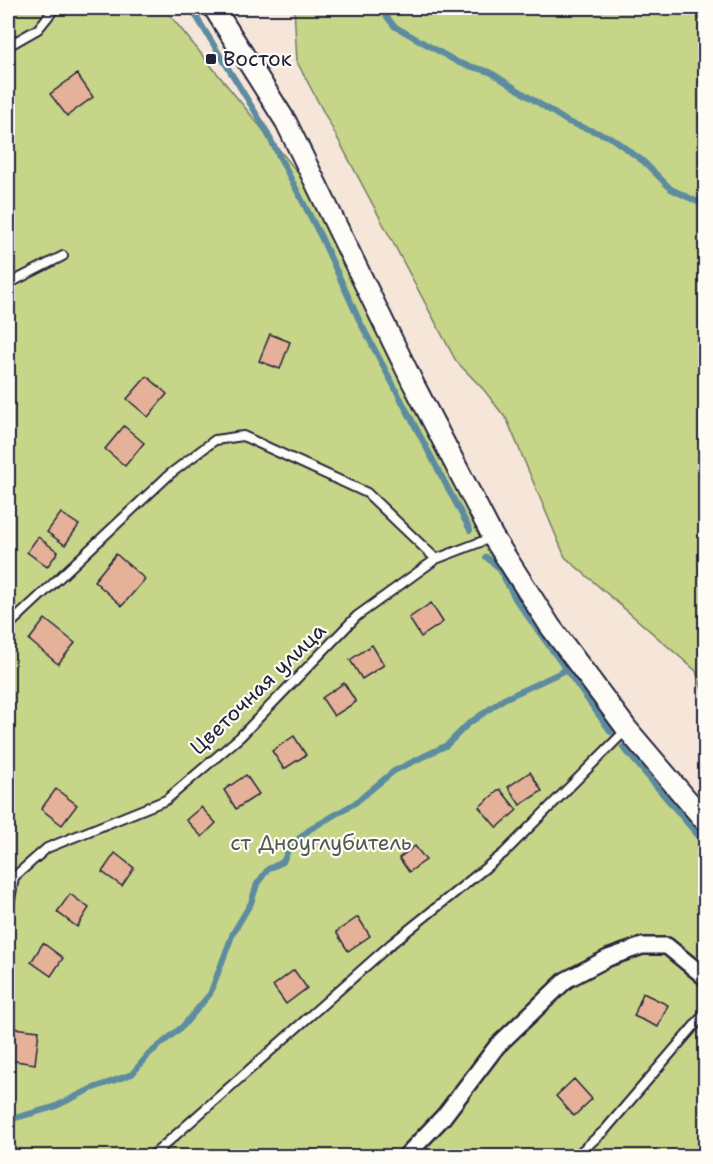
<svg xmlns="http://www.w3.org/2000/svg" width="713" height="1164" font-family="'Shantell Sans',sans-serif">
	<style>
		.green { fill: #c7d588; stroke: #747c62; stroke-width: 1.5 }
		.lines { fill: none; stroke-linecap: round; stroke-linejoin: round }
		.stream { stroke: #5d8ca0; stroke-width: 6 }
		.building { fill: #e5b198; stroke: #22223b; stroke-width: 1.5 }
		.service-casing { stroke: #22223b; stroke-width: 12 }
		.minor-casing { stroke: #22223b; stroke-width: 20 }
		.tertiary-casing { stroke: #22223b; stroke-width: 24 }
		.service { stroke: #fdfcf7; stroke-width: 8 }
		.minor { stroke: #fdfcf7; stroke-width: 15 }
		.tertiary { stroke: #fdfcf7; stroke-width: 20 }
		.poi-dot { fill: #22223b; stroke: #fdfcf7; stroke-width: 2 }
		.labels { text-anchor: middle; stroke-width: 4.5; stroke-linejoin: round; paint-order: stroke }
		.poi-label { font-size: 21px; fill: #22223b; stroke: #fdfcf7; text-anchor: start }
		.street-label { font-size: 21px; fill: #22223b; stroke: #fdfcf7 }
		.park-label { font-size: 21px; fill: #545852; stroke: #fdfcf7 }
	</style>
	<rect width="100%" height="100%" fill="#f6e6da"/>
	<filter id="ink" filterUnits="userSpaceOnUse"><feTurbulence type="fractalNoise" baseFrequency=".0167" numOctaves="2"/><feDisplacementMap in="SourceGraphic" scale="12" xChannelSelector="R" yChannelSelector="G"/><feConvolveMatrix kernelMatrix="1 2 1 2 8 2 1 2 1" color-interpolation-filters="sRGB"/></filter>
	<g filter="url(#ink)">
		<!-- green -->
		<path class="green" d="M8,8H164L299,174L487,539L705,826V1156H8Z
			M294,8H705V699L696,671L565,557L507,420L484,390L456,361L297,62Z"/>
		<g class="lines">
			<!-- stream -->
			<path class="stream" d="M191,8L262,123L321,237L360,322L470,530
				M380,8L394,26L459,63L490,72L568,122L610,137L643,161L671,189L706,206
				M486,557L499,568L516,600L611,732
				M623,747L706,845
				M8,1120L54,1107L91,1089L132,1074L149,1054L183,1026L210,994L233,933L251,903L257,884L268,869L283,862L290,846L309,830L355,803L394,771L447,745L468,724L504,699L566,670"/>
		</g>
		<!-- building -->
		<path class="building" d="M77,74L93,97L67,116L50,94Z
			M270,334L290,342L280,369L259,361Z
			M147,376L167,394L148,417L127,399Z
			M124,426L144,443L125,466L105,449Z
			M61,513L79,525L65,545L47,532Z
			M38,537L58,552L47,567L27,552Z
			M116,554L145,579L122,606L94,581Z
			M431,603L443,622L421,637L409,618Z
			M45,619L75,643L58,664L29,640Z
			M372,645L384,665L362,679L350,660Z
			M344,683L356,702L334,716L322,698Z
			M294,736L306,755L284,769L272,751Z
			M530,772L542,791L520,805L508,787Z
			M246,775L259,794L236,809L224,790Z
			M56,789L77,805L62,825L41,809Z
			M500,789L517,810L497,828L479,807Z
			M201,807L216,823L202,837L186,820Z
			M415,846L426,860L409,872L399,858Z
			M115,853L134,868L122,886L102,872Z
			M70,894L89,908L77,927L57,912Z
			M358,917L370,936L348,951L336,932Z
			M43,943L63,958L51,976L31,962Z
			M294,970L307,988L286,1004L273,986Z
			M643,993L668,1005L658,1027L634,1016Z
			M13,1028L39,1031L35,1064L9,1060Z
			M574,1079L592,1099L574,1116L556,1096Z"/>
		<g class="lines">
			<!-- service casing -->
			<g class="service-casing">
				<path id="service" d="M8,46L38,29L55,8
					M8,284L63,256
					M8,626L170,474L215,440L243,436L367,493L436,559
					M8,912L14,877L47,848L166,800L240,737L357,616L436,559L491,538
					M152,1156L391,944L504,853L626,730
					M576,1156L605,1130L706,1012"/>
			</g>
			<!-- minor casing -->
			<g class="minor-casing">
				<path id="minor" d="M406,1156L444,1116L497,1046L566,980L608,958L642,946H667L706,978"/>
			</g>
			<!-- tertiary casing -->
			<g class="tertiary-casing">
				<path id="tertiary" d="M214,8L286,122L413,383L493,537L550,626L627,729L706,822"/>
			</g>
			<!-- service -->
			<use href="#service" class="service"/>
			<!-- minor -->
			<use href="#minor" class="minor"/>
			<!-- tertiary -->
			<use href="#tertiary" class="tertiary"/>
		</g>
	</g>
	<!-- markers -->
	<rect class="poi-dot" x="205" y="53" width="12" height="12" rx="3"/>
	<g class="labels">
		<!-- poi labels -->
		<g class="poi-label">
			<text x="223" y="66">Восток</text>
		</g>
		<!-- street labels -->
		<g class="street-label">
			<text transform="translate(258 689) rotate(-44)" y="7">Цветочная улица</text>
		</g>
		<!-- park labels -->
		<g class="park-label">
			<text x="321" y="850">ст Дноуглубитель</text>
		</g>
	</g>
	<!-- margin -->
	<rect width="713" height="1164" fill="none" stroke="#fdfcf7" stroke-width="30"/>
	<rect x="15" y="15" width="683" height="1134" fill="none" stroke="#22223b" stroke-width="2" filter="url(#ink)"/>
</svg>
